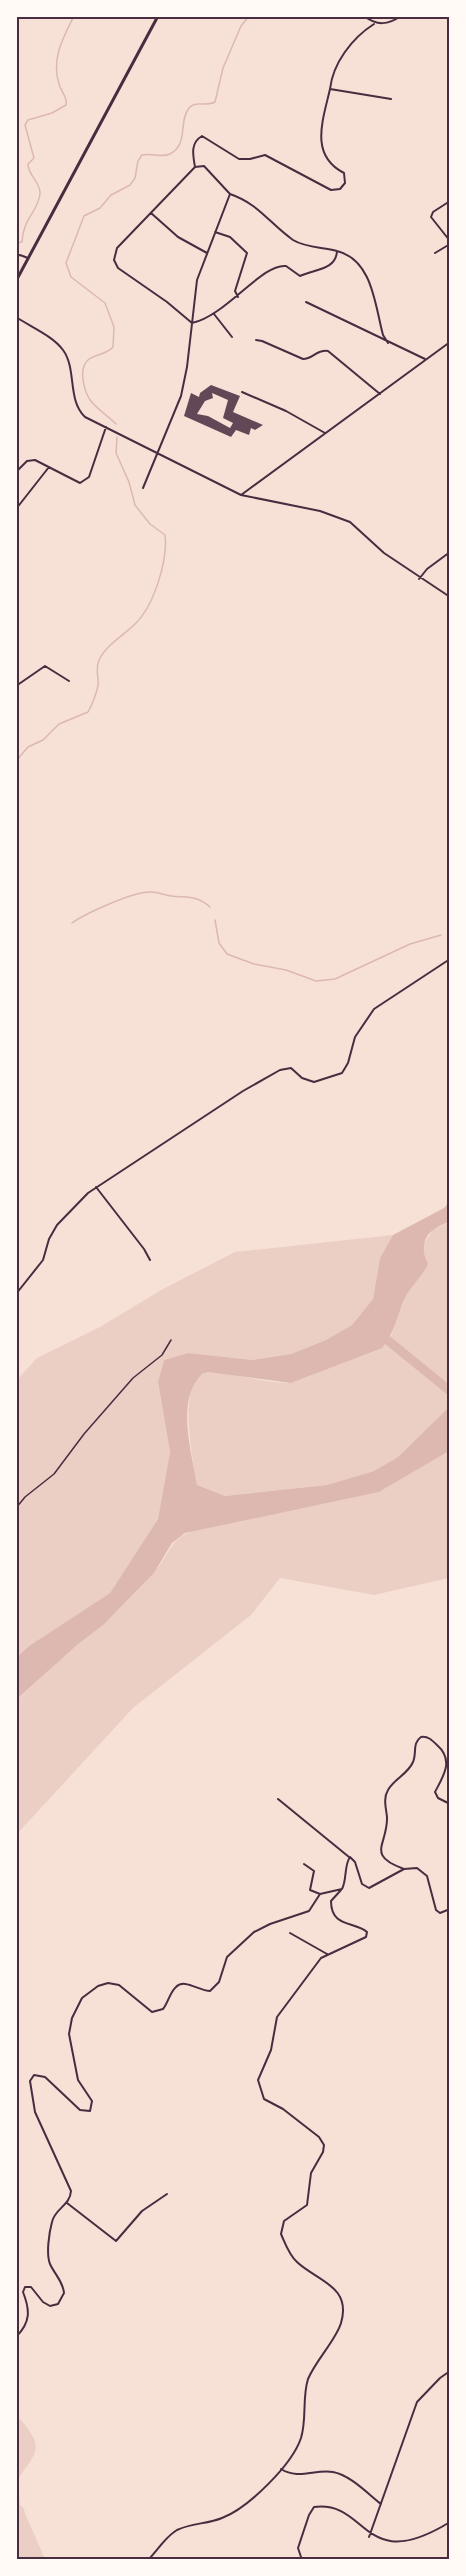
<svg xmlns="http://www.w3.org/2000/svg" width="466" height="2576" font-family="Literata,serif">
	<style>
		.green { fill: #ebcfc5 }
		.water { fill: #dcb8b0 }
		.lines { fill: none; stroke-linecap: round; stroke-linejoin: round }
		.stream { stroke: #dcb8b0; stroke-width: 1.5 }
		.river { stroke: #dcb8b0; stroke-width: 9 }
		.building { fill: #644757; fill-rule: evenodd }
		.path { stroke: #4a2c40; stroke-width: 1.5 }
		.minor { stroke: #4a2c40; stroke-width: 2 }
		.tertiary { stroke: #4a2c40; stroke-width: 3 }
		.neatline { fill: none; stroke: #4a2c40; stroke-width: 2 }
	</style>
	<rect width="100%" height="100%" fill="#f7e1d7"/>
	<!-- green -->
	<path class="green" d="M449,1222V1407L398,1457L374,1471L327,1485L225,1496L197,1485C194,1464 173,1372 211,1372C237,1373 262,1383 288,1383C301,1383 372,1346 390,1339L405,1298L427,1264L422,1246L433,1230Z
		M393,1235L380,1258L373,1299L352,1325L326,1340L291,1354L253,1360L188,1353L164,1360L158,1383L170,1452L158,1519L110,1593L29,1646L17,1657L16,1381L37,1358L100,1327L163,1289L235,1252Z
		M449,1451V1578L374,1595L280,1578L251,1615L133,1708L17,1834V1699C38,1682 57,1661 78,1643C105,1621 133,1597 156,1570C171,1552 171,1536 197,1530L379,1492Z
		M16,2419L21,2420C45,2449 37,2451 18,2479L20,2505L25,2509L24,2511L45,2559H17Z"/>
	<!-- water -->
	<path class="water" d="M449,1202V1222C428,1229 417,1242 428,1264C422,1277 410,1287 404,1300C397,1317 394,1334 382,1348L291,1383L208,1372L202,1374C175,1400 192,1453 197,1485L225,1496L327,1485L374,1471L398,1457L449,1407V1451L379,1492L185,1533L172,1543L154,1573L103,1625L78,1644L17,1699V1657L29,1646L110,1593L158,1519L170,1452L158,1382L164,1360L188,1353L253,1360L291,1354L326,1340L352,1325L373,1299L380,1258L393,1235L444,1208Z"/>
	<g class="lines">
		<!-- stream -->
		<path class="stream" d="M16,243L22,242C23,218 38,212 40,194C41,182 28,176 28,164L34,158L25,125L28,120L52,113L66,105C68,97 61,92 59,84C51,59 63,38 74,16
			M116,424C108,416 97,409 91,401C84,392 78,369 88,360C95,354 106,355 113,347L114,327L105,303L71,277L66,263L84,216L100,208L111,195L130,185L135,178L138,161L142,155C151,153 161,158 170,154C189,144 178,122 189,108C196,100 206,107 215,102L223,68L241,26L249,16
			M16,761L28,747L43,740L59,724L88,712C92,705 96,694 98,686C99,677 95,670 99,660C106,645 124,635 135,624C154,606 168,560 165,535L150,524L135,505L129,482L116,453L117,437
			M215,920L219,943L227,954L254,964L286,970L316,981L335,979L410,944L441,935
			M72,923C86,913 133,892 149,892C157,891 163,895 171,896C187,898 197,895 210,907
			M449,934H450"/>
		<!-- river -->
		<path class="river" d="M380,1334L450,1391"/>
	</g>
	<!-- building -->
	<path class="building" d="M211,385L240,396L233,412L263,425L255,430L251,428L249,435L236,430L231,437L184,416L191,393L199,397L200,393ZM212,393L228,400L223,418L233,423L230,428L208,416L197,414L205,401L213,398Z"/>
	<g class="lines">
		<!-- path -->
		<path class="path" d="M16,1508L25,1497L54,1474L84,1434L133,1378L162,1355L171,1340"/>
		<!-- minor -->
		<path class="minor" d="M364,16C377,26 388,25 401,16
			M374,24C352,38 333,63 330,89L391,99
			M195,167C193,155 190,143 202,136L239,159H250L265,155L331,190L340,189L345,183L344,173C309,155 323,120 330,89
			M230,194L204,166L195,167L117,248L114,260L118,268L167,302L192,323C226,316 262,263 286,266L300,276C315,269 336,270 337,251
			M230,194C259,204 269,223 293,240C306,248 323,247 337,251C373,260 375,306 383,335L388,343
			M450,201L433,212L431,217L450,241
			M151,213L178,237L207,253
			M215,232L230,237L247,253L235,291L238,297
			M435,253L450,244
			M16,256L20,255L28,258
			M306,302L425,359
			M214,314L232,337
			M16,317C31,327 53,336 63,350C77,369 67,400 85,417L241,495L320,511L350,522L384,553L450,597
			M256,340L262,341L303,359C313,359 317,349 328,351L380,394
			M242,392L286,411L325,433
			M16,472L27,461L35,460L80,483L89,477L106,427
			M143,488L181,396L187,367L197,280L230,194
			M241,495L450,342
			M16,509L49,467
			M419,579L427,569L450,552
			M16,686L45,666L69,681
			M96,1187L144,1249L150,1260
			M16,1294L43,1260L49,1239L57,1225L88,1193L243,1091L280,1070L291,1068L302,1078L314,1082L342,1073L348,1063L355,1037L374,1009L450,959
			M278,1799L349,1857
			M304,1864L314,1871L310,1890L320,1894
			M404,1869C365,1855 388,1845 387,1817C386,1808 383,1798 388,1790C394,1779 408,1774 413,1762C417,1753 412,1743 421,1737C428,1736 432,1740 437,1745C454,1760 444,1775 435,1792L438,1798L450,1804
			M290,1933L327,1954
			M67,2203L116,2241L142,2211L167,2194
			M16,2337C31,2322 30,2310 23,2292L25,2287H31L43,2302L50,2306L58,2304L64,2293C63,2281 55,2275 50,2264C46,2254 49,2233 52,2222C55,2208 70,2206 71,2191L35,2112L30,2081L34,2075L45,2077L80,2110L90,2111L92,2101L78,2080L69,2034L72,2018L82,1998L98,1986L108,1983L119,1985L152,2012L163,2009C168,2003 170,1992 176,1987C184,1978 199,1991 210,1991L219,1982L227,1957L254,1932L270,1924L309,1911L320,1894L342,1889C347,1880 344,1865 350,1857L355,1862L362,1884L369,1888L404,1869L417,1868L427,1876L436,1910L440,1913L450,1909
			M281,2469C298,2480 315,2469 333,2472C350,2475 367,2493 381,2504
			M369,2537L417,2402L440,2378L450,2371
			M148,2560C158,2550 165,2537 177,2530C191,2523 208,2524 222,2518C248,2508 292,2465 301,2438C307,2418 302,2398 308,2379C316,2360 336,2340 341,2323C352,2286 317,2281 297,2262C289,2255 285,2243 281,2234L284,2221L307,2205L311,2173L323,2152L324,2145L319,2137L283,2109L264,2099L258,2080L271,2050L277,2017L321,1958L366,1937L367,1932C355,1921 331,1928 331,1901L341,1890
			M302,2560L298,2548L309,2515L314,2507C369,2500 362,2576 450,2522"/>
		<!-- tertiary -->
		<path class="tertiary" d="M16,281L158,16"/>
	</g>
	<!-- border -->
	<rect width="466" height="2576" fill="none" stroke="#fffaf5" stroke-width="36"/>
	<rect x="18" y="18" width="430" height="2540" class="neatline"/>
</svg>
